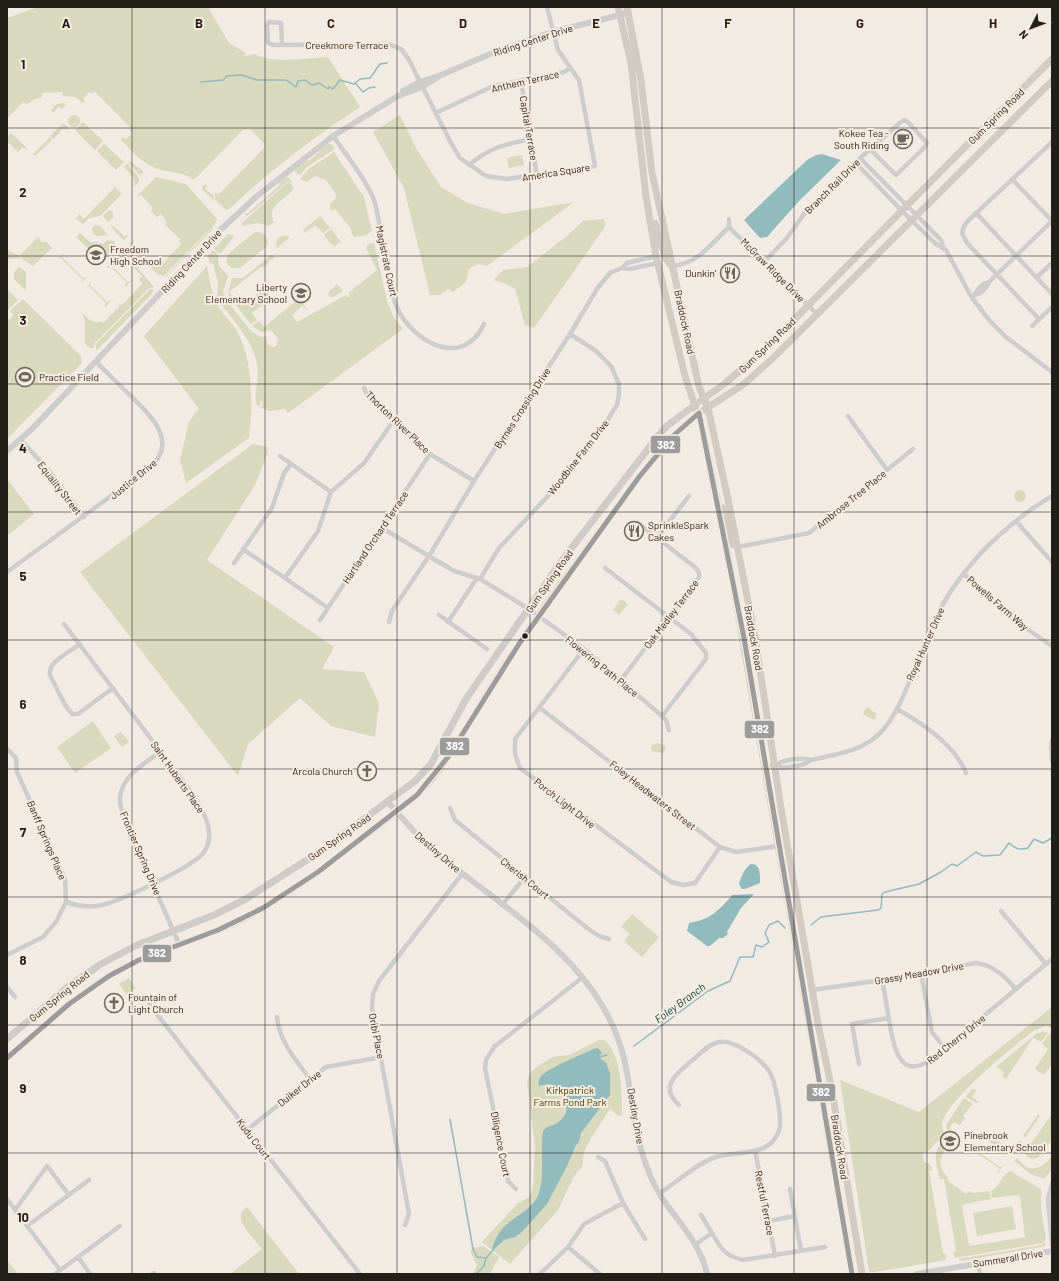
<svg xmlns="http://www.w3.org/2000/svg" width="1059" height="1281" font-family="Barlow,sans-serif">
	<style>
		.green { fill: #d9d9be }
		.water { fill: #92bbbe }
		.lines { fill: none; stroke-linecap: round; stroke-linejoin: round }
		.stream { stroke: #92bbbe; stroke-width: 1.5 }
		.minor { stroke: #cfcdcc; stroke-width: 4.5 }
		.tertiary { stroke: #cfcdcc; stroke-width: 6 }
		.secondary { stroke: #cfcbc7; stroke-width: 7 }
		.primary { stroke: #d1cbc4; stroke-width: 7 }
		.bus-1-casing { stroke: #f7ebde; stroke-width: 8 }
		.bus-1 { stroke: #9d9c9c; stroke-width: 5 }
		.grid { fill: none; stroke: #221e19; stroke-width: 1; stroke-opacity: 0.55 }
		.bus-dot { fill: #221e19; stroke: #f7ebde; stroke-width: 1.5 }
		.labels { text-anchor: middle; stroke-width: 4; stroke-linejoin: round; paint-order: stroke }
		.street-label { font-size: 10px; fill: #221e19; stroke: #f7ebde }
		.poi-label { font-size: 10px; fill: #221e19; stroke: #f7ebde; text-anchor: start }
		.park-label { font-size: 10px; fill: #3a3c02; stroke: #f7ebde }
		.water-label { font-size: 11px; font-style: italic; fill: #003c42; stroke: #f7ebde }
		.grid-label { font-size: 13px; text-anchor: middle; font-weight: bold; fill: #221e19; stroke: #f7ebde; stroke-width: 4; stroke-linejoin: round; paint-order: stroke }
		.line-badge { stroke: #f7ebde; stroke-width: 1.5 }
		.badge-label { font-size: 11px; text-anchor: middle; font-weight: bold; fill: #fff }
	</style>
	<rect width="100%" height="100%" fill="#f1ebe4"/>
	<!-- green -->
	<path class="green" d="M38,7H208L229,43L246,53L244,56L255,54C270,64 310,58 328,57L360,107C313,138 269,171 228,210H226L215,199L214,193L219,194L265,147L263,142L250,129L243,130L194,180C182,171 168,173 155,168C142,163 131,150 121,140L123,137L126,139L132,134L129,130L131,128L94,91L93,94L89,92L83,99L85,102L83,103L75,97L63,96L62,92L42,93V97L33,100L27,104L23,102L7,119V18Z
		M64,103L66,105L62,109L58,107L53,113L51,110L57,104Z
		M68 121a6 6 0 1 1 12 0a6 6 0 1 1-12 0Z
		M400,115L416,148L441,187L468,203L504,214L574,202L487,266L478,264L469,269L466,282L453,292L448,289L440,295H430L404,188L373,132Z
		M83,122L103,141L95,150L75,130Z
		M63,123L69,128L67,130L64,128L53,139L50,136Z
		M11,133L27,148L26,150L23,147L18,152L9,143L7,145V137Z
		M50,137L52,140L35,156L33,154Z
		M104,144L124,162L116,170L97,151Z
		M327,144H331L335,148L333,150L307,167L300,175L295,172V169L302,162C313,163 320,148 327,144Z
		M334,152L364,197L372,231L366,235L354,237L351,232L352,230L335,209L332,211L330,209V204L335,199L336,194L326,180L316,176L306,182L300,179L309,169Z
		M522,155L524,165L509,168L507,158Z
		M130,161L144,172L140,175L128,163Z
		M127,164L138,176L139,181L135,186L133,185L135,182L132,178L133,177L124,167Z
		M156,177L186,184L217,219L216,223L164,276L157,274L129,244L134,240L132,243L153,264L156,262L160,266L181,244L179,241L180,239L165,225L167,222L161,214L157,217L151,211L153,208L141,195L136,197Z
		M286,177L290,178L292,183L288,181L246,217L244,213H248L279,186V182Z
		M289,181L294,188C287,200 265,205 274,222L269,226L258,223L242,226L241,224Z
		M206,184L207,186L205,189L213,195L214,200L225,211L203,190L202,187Z
		M115,187L122,194L100,216L89,218L83,224L76,219L79,214L84,219Z
		M109,210L113,212V218L108,222L103,216Z
		M320,216L330,228L323,233L315,225L305,233L303,230Z
		M604,219L605,227L534,328L525,325L515,289L507,284L494,280L503,270L527,267L567,236L583,221Z
		M110,223L125,237L128,234V236L124,240C118,236 113,229 110,223Z
		M95,225L100,226L108,235L97,236L93,234L92,228Z
		M213,227V229L165,278V277Z
		M331,229L341,242L334,247L324,235Z
		M255,232C264,231 270,238 267,246L240,268H231L226,262L229,253Z
		M80,233L90,242L103,244L107,240L113,241L116,245V248L102,262L76,237Z
		M228,234L234,236L233,238L220,254L214,249Z
		M283,235L290,237L276,249L277,239Z
		M38,237L42,242H47L52,248L33,266L21,258L20,255Z
		M374,243L387,301L394,318L403,329L288,413L285,409L270,411L261,408L263,402L261,401L259,407L256,404C254,391 260,377 257,364C252,340 235,322 220,303C215,297 219,287 217,279C216,274 214,270 214,265L209,262L208,255L213,250L218,254L219,266L228,276L223,291L227,301L252,332L261,337L266,336L268,345L274,347L277,345L278,339L271,330L262,332L252,326L259,321L264,327L302,296L304,300L302,301L308,311L302,305L293,315L290,312L297,322L346,295L348,297L350,296L348,293L377,270L366,248L368,244Z
		M7,250L20,256V258L7,259Z
		M121,252H124L154,287L148,289L94,344V348H90L85,344V321L82,313C88,317 92,325 100,321L103,323L120,306L118,303L122,305L143,283L139,280L142,276L121,255L116,257Z
		M64,253L62,257L83,278L87,277L81,283L82,279L61,258L57,260Z
		M272,254L275,258L268,261L269,263L263,268L261,267L229,292L235,299L232,301L228,294L232,278H243Z
		M112,261L111,265L128,282L132,280L126,287L124,285L127,283L111,267L106,268Z
		M207,266C210,282 212,298 222,312C226,318 233,324 237,331C253,359 253,407 249,438L186,483L180,460L189,421L199,409L144,336Z
		M19,267L26,272V291L14,279V272Z
		M92,281L90,285L107,302L111,300L106,307L104,306L106,303L89,286L86,288Z
		M337,284L343,291L333,297H330L328,293Z
		M7,289L18,300L7,311Z
		M152,289L154,290L152,294L96,351V344L149,290Z
		M264,289L271,298L252,313L257,320L251,324L234,303L237,300L242,306Z
		M23,299L81,356L82,363L7,439V318L9,320L14,315L10,311Z
		M253,444L267,447L268,452L255,485L207,560L334,647L322,669L364,672L379,703L375,737L331,726L300,698L248,744L238,776L80,572Z
		M7,479L34,514L7,536Z
		M1014 496a6 6 0 1 1 12 0a6 6 0 1 1-12 0Z
		M621,599L628,604L619,615L613,610Z
		M867,707L877,714L874,720L863,714Z
		M93,721L111,748L75,773L57,747Z
		M121,732L129,742L122,747L114,736Z
		M657,743L666,746L664,753L651,751L652,745Z
		M632,914L659,937L642,957L624,941L630,934L621,927Z
		M129,978L136,988L126,994L119,984Z
		M1052,1007V1029L1046,1025L1048,1022L1044,1027L1035,1030C1015,1044 946,1101 942,1123C941,1131 947,1136 950,1141C937,1136 936,1144 927,1152L923,1153L924,1162L930,1164L932,1170L929,1171L943,1253L946,1254V1260L875,1272H869L840,1080L919,1112Z
		M1043,1031L1048,1033L1041,1042L1033,1038L1006,1079L1002,1076L1004,1072L996,1067L1036,1034Z
		M1050,1033L1052,1035V1064L1044,1075L1035,1069L1048,1049L1042,1044Z
		M599,1040H604C622,1053 622,1095 622,1115L618,1116L611,1109L608,1112L591,1138L584,1152L582,1167L573,1178L558,1210L510,1264L482,1242L517,1204L529,1197L533,1188L535,1148L527,1081L530,1074L535,1068L552,1057L569,1055Z
		M972,1089L977,1090L972,1097L978,1101L977,1103L965,1097Z
		M964,1098L973,1104L963,1116L965,1118L960,1125L954,1122L949,1128L954,1132L953,1137L949,1134L946,1125Z
		M1038,1114L1040,1116L1025,1138L1023,1136Z
		M1052,1114V1140L1038,1158L1032,1159L1026,1156L1025,1152Z
		M989,1135L1002,1144L999,1148L985,1139Z
		M1019,1140L1022,1142L1012,1154H1007L1000,1149L1003,1145L1012,1149Z
		M971,1142L970,1146L1000,1167L1003,1165L999,1172L997,1171L1000,1169L970,1148L966,1150Z
		M941,1144L947,1146C939,1158 937,1167 948,1177L947,1180L966,1194L969,1191L974,1193L989,1191L991,1199L965,1204L962,1206L969,1246L1025,1237L1020,1196L1017,1195L992,1198L991,1191C1000,1187 1001,1175 1010,1171L1041,1189V1210L1046,1238L1043,1243L955,1258L953,1252L956,1251L944,1179L940,1180C938,1168 931,1153 941,1144Z
		M1052,1156V1170L1044,1179L1031,1174L1014,1161L1017,1158L1026,1167C1038,1171 1045,1165 1052,1156Z
		M1012,1206L1016,1229L977,1236L973,1213Z
		M247,1207L299,1274H230L262,1249L247,1231L241,1221V1213Z
		M1045,1241L1046,1245L1041,1247L962,1261L958,1259L1042,1245Z
		M483,1246L499,1257L490,1274H473L477,1265L470,1251L472,1248Z
		M7,1260L18,1274H7Z"/>
	<!-- water -->
	<path class="water" d="M822,154L841,160L800,200L767,237L760,238L744,220L807,160L816,155Z
		M751,864C761,864 760,875 760,883L745,889H742L739,884C741,877 745,867 751,864Z
		M754,894L741,908L727,932L728,934L723,938H719L710,946H707L687,931L689,923C709,920 719,911 732,895Z
		M598,1048L602,1053L599,1057L606,1063L610,1073V1095L581,1133L579,1142L576,1145L567,1166L547,1204L522,1232L515,1237L504,1240L493,1250L492,1248C495,1240 499,1231 506,1225C517,1215 534,1208 539,1193C545,1176 540,1148 543,1131C547,1126 552,1126 557,1123C575,1111 565,1093 550,1084L539,1086C538,1083 539,1078 542,1075C551,1067 581,1055 593,1049Z"/>
	<g class="lines">
		<!-- stream -->
		<path class="stream" d="M201,82L223,80L227,76L242,75L257,80H286L296,87L298,81L305,80L312,85L319,83L328,89L329,87L333,89L340,80L354,84L360,79L370,78L380,64L387,63
			M355,83L363,92L369,88L375,87
			M811,925L821,917L878,910L881,908L882,894L885,892L919,884L941,872L952,864L957,866L976,852L983,856L1000,855L1009,843C1016,849 1018,850 1028,848L1034,839L1043,843L1052,838
			M634,1046L708,991L730,981L740,957H753L756,945L762,947L769,942L765,933L769,925L778,921L785,928
			M599,1057L607,1055
			M450,1119L473,1249L477,1257L486,1258
			M476,1274L484,1266L486,1258L494,1249"/>
		<!-- minor -->
		<path class="minor" d="M282,45L281,23L269,22L267,25L268,43L273,45L388,44L401,49L408,58L451,143L460,158L486,176L507,179L595,166L579,80L558,50L547,7
			M521,81L537,175
			M436,113L493,86L564,72L570,68
			M333,136C346,155 362,174 372,195C376,203 377,213 379,222C384,247 387,275 394,300C406,338 461,373 484,324
			M860,158L941,240L943,246
			M855,162L901,210L936,244L946,250L972,298L990,321L1006,337L1052,372
			M469,165C491,147 503,145 530,139
			M1012,179L1052,221
			M976,213L1052,294
			M729,219V227L731,229L817,314
			M765,261L787,238L806,211L860,158L901,122L904,120L908,122L927,143L925,147L896,175L870,149
			M672,266C698,264 712,243 729,227
			M622,268L630,269L658,263
			M1037,277L1052,263
			M974,295C982,294 986,289 989,282
			M972,298C978,291 979,284 989,282L1052,221
			M1039,319L967,243L962,233L964,226L969,220L1052,142
			M1032,326L1052,307
			M364,388L367,394L430,454L474,481
			M848,416L887,470
			M21,440L50,472L84,517
			M280,456L331,492
			M1016,521L1052,562
			M382,528L454,571L480,579L529,609L584,649L662,716L666,720L669,730
			M657,537L689,496
			M738,547L809,533L913,449
			M243,549L328,608
			M234,563L272,508L284,473L291,464
			M605,568L691,634L706,653V659L662,716
			M7,572L148,469C180,443 152,417 131,396C119,385 108,373 96,362
			M964,574L1017,622L1052,646
			M285,578L318,531L331,492L364,463L394,420
			M480,579L499,548L547,497L603,427L617,405L619,394V384L611,366L596,351L570,334
			M439,615L487,649
			M320,620L430,454
			M389,622L392,611L429,556L474,481L570,334L597,289L610,273L622,268L627,263L656,256
			M448,622L477,578
			M64,624L192,793C203,810 217,833 204,852C195,866 120,901 102,905C90,908 78,906 66,902
			M80,644C71,651 47,662 50,675L65,705L72,714H78L113,688
			M584,649L515,739V754L520,768L671,882L683,885L695,883L720,847
			M621,680L699,577V573L696,568L638,523
			M540,708L720,847L736,852L778,846
			M897,709C922,723 955,745 966,773
			M1052,740L1051,747L1052,761
			M7,749L16,758L17,772L65,879L66,902L56,922L43,937L7,955
			M160,752C145,763 122,776 120,797C119,803 122,810 123,816L179,944
			M778,765L781,762C791,759 801,757 811,760
			M765,766L778,765L782,768C792,767 804,766 811,760C836,754 859,752 878,735C903,713 918,653 933,623C958,570 1002,526 1052,496
			M450,808L455,820L587,928L599,936L609,939
			M502,905L525,877
			M1001,911L1046,964
			M921,973L932,1032L945,1049
			M882,980C885,994 887,1007 889,1020C893,1043 898,1083 932,1059L1052,959
			M7,987L15,997
			M812,990L882,980L976,963C994,965 1004,976 1016,989
			M149,1004L360,1274
			M277,1017C279,1041 295,1059 310,1079
			M859,1064L852,1024L889,1018
			M247,1130L326,1067L382,1057
			M755,1150L775,1256
			M598,1157L605,1161L623,1203L645,1239
			M1052,1183L1048,1199L1052,1245
			M516,1189L508,1181L485,1068L486,1060L494,1047L583,977
			M790,1189L801,1251
			M660,1193C675,1183 699,1162 716,1157C733,1152 761,1155 773,1141C776,1137 779,1132 780,1127C781,1116 776,1081 769,1071C761,1059 734,1039 719,1042C709,1044 702,1052 695,1058C679,1072 657,1085 679,1105
			M7,1199L60,1270
			M15,1210L47,1166L69,1195
			M701,1215L712,1233
			M769,1221L794,1216
			M405,1225L409,1214L372,1008L373,994L379,981L462,874
			M27,1226L89,1180
			M696,1244L712,1233C721,1249 725,1256 743,1260L825,1247
			M568,1247L600,1274
			M78,1257L90,1274
			M978,1263L980,1274
			M55,1274L120,1226
			M152,1274L154,1273
			M540,1274L568,1247L584,1224L623,1203"/>
		<!-- tertiary -->
		<path class="tertiary" d="M403,91L420,82L441,75L495,52L552,32L628,13
			M7,451L33,428L218,232L256,197L333,136L398,96L422,87L441,75
			M388,802C403,819 417,836 434,851C495,902 572,945 609,1018C629,1057 628,1088 636,1129C639,1145 644,1160 650,1175C664,1211 699,1235 707,1274
			M917,1274L1052,1251"/>
		<!-- secondary -->
		<path class="secondary" d="M7,1039L69,986L101,964L135,946L214,915L244,900L318,853L415,781L431,764L466,699L560,563L658,436L667,426L696,404
			M7,1058C40,1029 72,999 109,976C148,951 193,942 234,923C274,905 309,878 344,852C368,833 394,816 417,795C448,765 468,723 491,687C527,629 567,575 608,520C635,483 662,441 699,413"/>
		<!-- primary -->
		<path class="primary" d="M618,7L631,63L646,196L656,256L685,376L703,430L727,548L852,1274
			M627,7L641,80L652,173L699,387L708,408L729,504L755,637L781,808L818,1024L832,1090L862,1274
			M655,223L665,257L670,264
			M700,401L723,385L764,350L1052,59
			M704,410L744,384L773,358L1052,81
			M723,508L731,540L733,544L737,546"/>
		<!-- bus-1 casing -->
		<g class="bus-1-casing">
			<path id="bus-1" d="M7,1058L69,1004L109,976L139,960L218,930L263,908L318,872L417,795L448,757L519,644L639,477L673,436L699,413L744,638L852,1274"/>
		</g>
		<!-- bus-1 -->
		<use href="#bus-1" class="bus-1"/>
	</g>
	<!-- grid -->
	<path class="grid" d="M132,7V1274M265,7V1274M397,7V1274M530,7V1274M662,7V1274M794,7V1274M927,7V1274M7,128H1052M7,256H1052M7,384H1052M7,512H1052M7,640H1052M7,769H1052M7,897H1052M7,1025H1052M7,1153H1052"/>
	<!-- icons -->
	<defs>
		<g id="cafe-ring" transform="scale(1)"><circle r="9.5" fill="#f7ebde" stroke="#6a6660" stroke-width="1.5"/><path d="M-5.5-4.5H6V0H3Q3 3.5 0 3.5H-2.5Q-5.5 3.5-5.5 0ZM3-3.2v2h1.7v-2ZM-6 4.5H4V6H-6Z" fill="#6a6660"/></g>
		<g id="school-ring" transform="scale(1)"><circle r="9.5" fill="#f7ebde" stroke="#6a6660" stroke-width="1.5"/><path d="M0-5L7-2L0 1L-7-2ZM-4 1L0 2.5L4 1V4Q0 6-4 4Z" fill="#6a6660"/></g>
		<g id="restaurant-ring" transform="scale(1)"><circle r="9.5" fill="#f7ebde" stroke="#6a6660" stroke-width="1.5"/><path d="M-5-6h1v4h1v-4h1v4h1v-4h1v5L-1.5 .5V6h-2V.5L-5-1ZM5-6V6H3V1.5H1.5Q1.5-4 5-6Z" fill="#6a6660"/></g>
		<g id="stadium-ring" transform="scale(1)"><circle r="9.5" fill="#f7ebde" stroke="#6a6660" stroke-width="1.5"/><path d="M0-5a6.5 5 0 1 0 0 10a6.5 5 0 1 0 0-10ZM-3.5-1.8h7v3.6h-7Z" fill="#6a6660"/></g>
		<g id="church-ring" transform="scale(1)"><circle r="9.5" fill="#f7ebde" stroke="#6a6660" stroke-width="1.5"/><path d="M-1.2-6h2.4v3.5h3.3v2.4h-3.3V6h-2.4V-.1h-3.3v-2.4h3.3Z" fill="#6a6660"/></g>
	</defs>
	<g fill-rule="evenodd">
		<use href="#cafe-ring" x="903" y="139"/>
		<use href="#school-ring" x="96" y="255"/>
		<use href="#restaurant-ring" x="730" y="273"/>
		<use href="#school-ring" x="301" y="293"/>
		<use href="#stadium-ring" x="25" y="377"/>
		<use href="#restaurant-ring" x="634" y="531"/>
		<use href="#church-ring" x="367" y="771"/>
		<use href="#church-ring" x="114" y="1003"/>
		<use href="#school-ring" x="950" y="1141"/>
	</g>
	<!-- markers -->
	<circle class="bus-dot" cx="525" cy="636" r="3.5"/>
	<g class="labels">
		<!-- street labels -->
		<g class="street-label">
			<text transform="translate(533 40) rotate(-18)" y="4">Riding Center Drive</text>
			<text x="347" y="49">Creekmore Terrace</text>
			<text transform="translate(525 81) rotate(-13)" y="4">Anthem Terrace</text>
			<text transform="translate(996 116) rotate(-45)" y="4">Gum Spring Road</text>
			<text transform="translate(529 128) rotate(80)" y="4">Capital Terrace</text>
			<text transform="translate(556 172) rotate(-9)" y="4">America Square</text>
			<text transform="translate(832 186) rotate(-45)" y="4">Branch Rail Drive</text>
			<text transform="translate(191 261) rotate(-47)" y="4">Riding Center Drive</text>
			<text transform="translate(387 261) rotate(78)" y="4">Magistrate Court</text>
			<text transform="translate(773 270) rotate(45)" y="4">McGraw Ridge Drive</text>
			<text transform="translate(685 322) rotate(78)" y="4">Braddock Road</text>
			<text transform="translate(767 345) rotate(-44)" y="4">Gum Spring Road</text>
			<text transform="translate(522 408) rotate(-57)" y="4">Byrnes Crossing Drive</text>
			<text transform="translate(398 422) rotate(44)" y="4">Thorton River Place</text>
			<text transform="translate(578 457) rotate(-52)" y="4">Woodbine Farm Drive</text>
			<text transform="translate(133 479) rotate(-39)" y="4">Justice Drive</text>
			<text transform="translate(60 488) rotate(52)" y="4">Equality Street</text>
			<text transform="translate(851 499) rotate(-39)" y="4">Ambrose Tree Place</text>
			<text transform="translate(375 537) rotate(-56)" y="4">Hartland Orchard Terrace</text>
			<text transform="translate(549 581) rotate(-55)" y="4">Gum Spring Road</text>
			<text transform="translate(998 603) rotate(41)" y="4">Powells Farm Way</text>
			<text transform="translate(671 614) rotate(-53)" y="4">Oak Medley Terrace</text>
			<text transform="translate(754 638) rotate(80)" y="4">Braddock Road</text>
			<text transform="translate(925 644) rotate(-66)" y="4">Royal Hunter Drive</text>
			<text transform="translate(602 666) rotate(39)" y="4">Flowering Path Place</text>
			<text transform="translate(178 777) rotate(55)" y="4">Saint Huberts Place</text>
			<text transform="translate(653 795) rotate(38)" y="4">Foley Headwaters Street</text>
			<text transform="translate(565 803) rotate(38)" y="4">Porch Light Drive</text>
			<text transform="translate(339 837) rotate(-35)" y="4">Gum Spring Road</text>
			<text transform="translate(47 840) rotate(67)" y="4">Banff Springs Place</text>
			<text transform="translate(438 852) rotate(41)" y="4">Destiny Drive</text>
			<text transform="translate(141 853) rotate(67)" y="4">Frontier Spring Drive</text>
			<text transform="translate(525 878) rotate(39)" y="4">Cherish Court</text>
			<text transform="translate(919 973) rotate(-10)" y="4">Grassy Meadow Drive</text>
			<text transform="translate(59 996) rotate(-39)" y="4">Gum Spring Road</text>
			<text transform="translate(377 1036) rotate(79)" y="4">Oribi Place</text>
			<text transform="translate(956 1039) rotate(-39)" y="4">Red Cherry Drive</text>
			<text transform="translate(299 1088) rotate(-38)" y="4">Duiker Drive</text>
			<text transform="translate(636 1116) rotate(80)" y="4">Destiny Drive</text>
			<text transform="translate(254 1139) rotate(52)" y="4">Kudu Court</text>
			<text transform="translate(501 1144) rotate(79)" y="4">Diligence Court</text>
			<text transform="translate(840 1147) rotate(81)" y="4">Braddock Road</text>
			<text transform="translate(765 1203) rotate(79)" y="4">Restful Terrace</text>
			<text transform="translate(1008 1258) rotate(-9)" y="4">Summerall Drive</text>
		</g>
		<!-- poi labels -->
		<g class="poi-label">
			<text x="889" y="137" text-anchor="end">Kokee Tea -<tspan x="889" dy="12">South Riding</tspan></text>
			<text x="110" y="253">Freedom<tspan x="110" dy="12">High School</tspan></text>
			<text x="716" y="277" text-anchor="end">Dunkin'</text>
			<text x="287" y="291" text-anchor="end">Liberty<tspan x="287" dy="12">Elementary School</tspan></text>
			<text x="39" y="381">Practice Field</text>
			<text x="648" y="529">SprinkleSpark<tspan x="648" dy="12">Cakes</tspan></text>
			<text x="353" y="775" text-anchor="end">Arcola Church</text>
			<text x="128" y="1001">Fountain of<tspan x="128" dy="12">Light Church</tspan></text>
			<text x="964" y="1139">Pinebrook<tspan x="964" dy="12">Elementary School</tspan></text>
		</g>
		<!-- park labels -->
		<g class="park-label">
			<text x="570" y="1094">Kirkpatrick<tspan x="570" dy="12">Farms Pond Park</tspan></text>
		</g>
		<!-- water labels -->
		<g class="water-label">
			<text transform="translate(680 1003) rotate(-36)" y="4">Foley Branch</text>
		</g>
	</g>
	<g class="grid-label">
		<text x="66" y="28">A</text>
		<text x="199" y="28">B</text>
		<text x="331" y="28">C</text>
		<text x="463" y="28">D</text>
		<text x="596" y="28">E</text>
		<text x="728" y="28">F</text>
		<text x="860" y="28">G</text>
		<text x="993" y="28">H</text>
		<text x="23" y="69">1</text>
		<text x="23" y="197">2</text>
		<text x="23" y="325">3</text>
		<text x="23" y="453">4</text>
		<text x="23" y="581">5</text>
		<text x="23" y="709">6</text>
		<text x="23" y="837">7</text>
		<text x="23" y="965">8</text>
		<text x="23" y="1093">9</text>
		<text x="23" y="1222">10</text>
	</g>
	<g class="line-badge">
		<rect x="650" y="435" width="31" height="19" rx="4" fill="#9d9c9c"/>
		<rect x="744" y="720" width="31" height="19" rx="4" fill="#9d9c9c"/>
		<rect x="439" y="737" width="31" height="19" rx="4" fill="#9d9c9c"/>
		<rect x="142" y="944" width="30" height="19" rx="4" fill="#9d9c9c"/>
		<rect x="806" y="1083" width="30" height="19" rx="4" fill="#9d9c9c"/>
	</g>
	<g class="badge-label">
		<text x="666" y="449">382</text>
		<text x="760" y="733">382</text>
		<text x="455" y="750">382</text>
		<text x="157" y="957">382</text>
		<text x="821" y="1096">382</text>
	</g>
	<!-- border -->
	<rect width="1059" height="1281" fill="none" stroke="#221e19" stroke-width="16"/>
	<!-- north arrow -->
	<g transform="translate(1031 28) rotate(228)" stroke="#f7ebde" stroke-width="3" paint-order="stroke">
	<path d="M0-3L7 15L0 10L-7 15Z" fill="#221e19"/>
	<text y="-6" font-size="11" font-weight="bold" text-anchor="middle" fill="#221e19">N</text>
	</g>
</svg>
